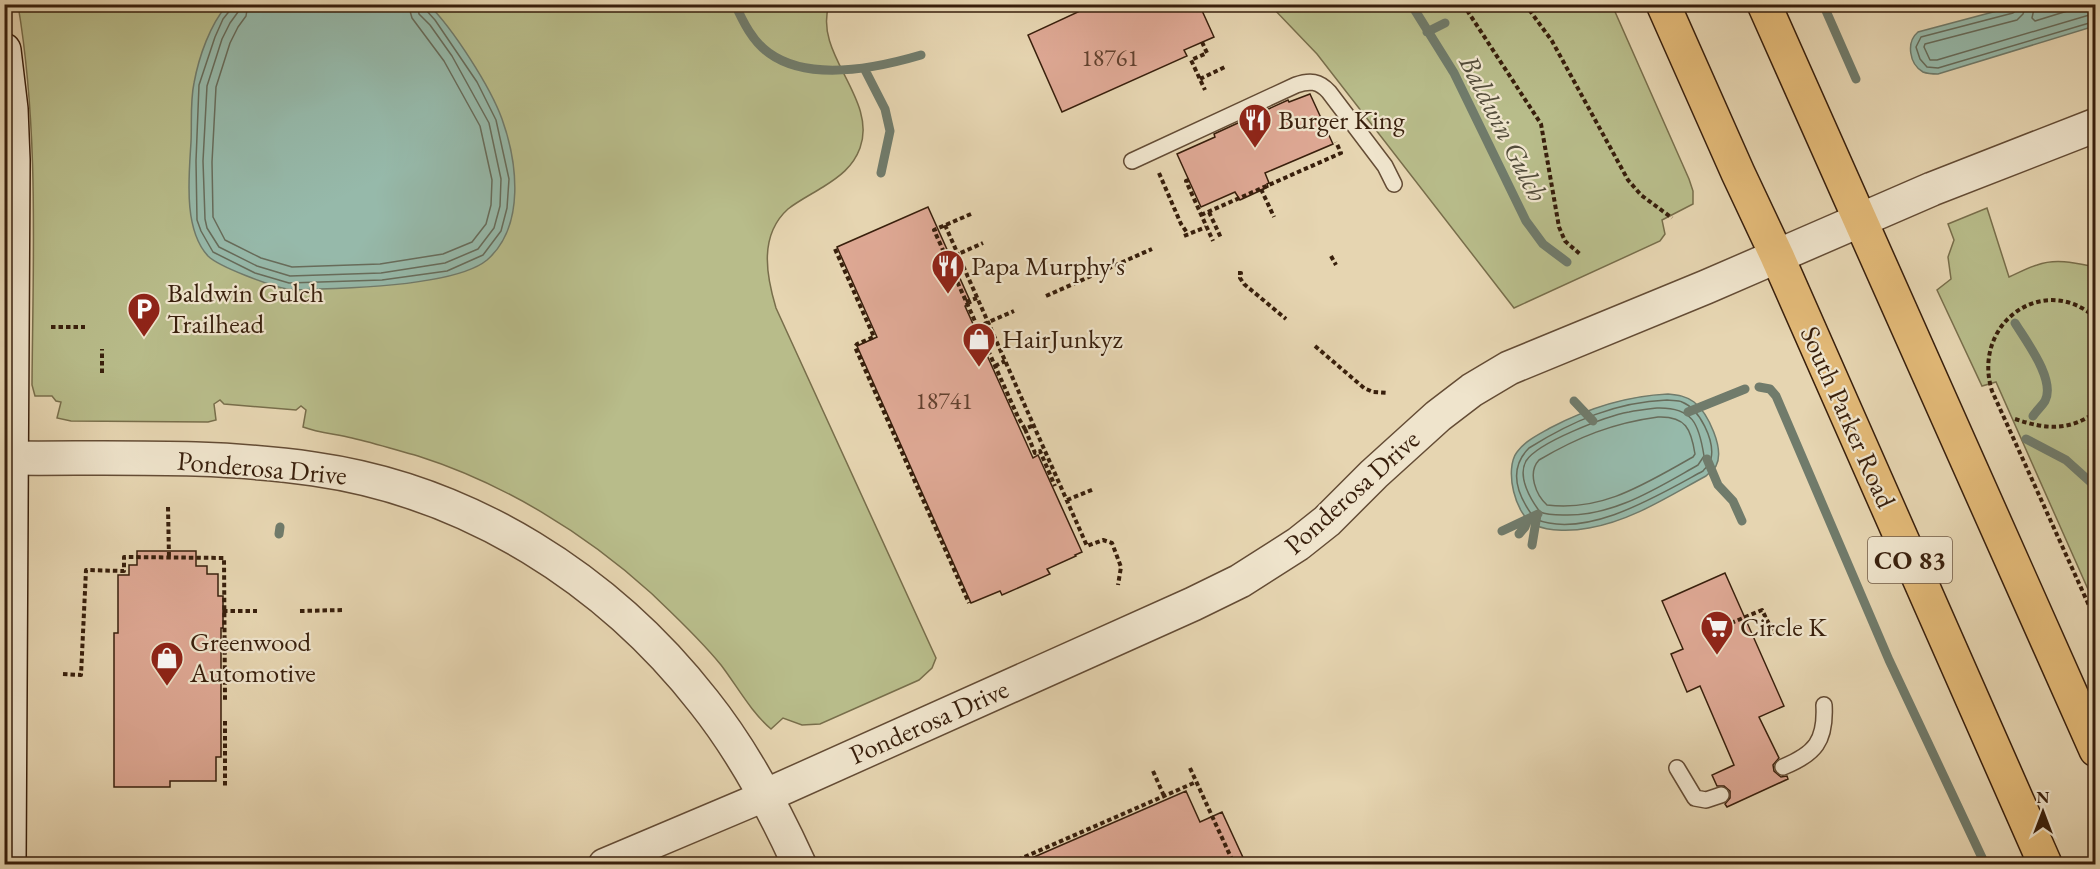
<svg xmlns="http://www.w3.org/2000/svg" width="2100" height="869" font-family="'EB Garamond',serif">
	<style>
		.green { fill: #b8bc8a; stroke: #786e4b; stroke-width: 1.5 }
		.water { fill: #96b9aa; stroke: #707b6b; stroke-width: 1.5 }
		.lines { fill: none; stroke-linecap: round; stroke-linejoin: round }
		.shore { stroke: #676c5b; stroke-width: 1.5 }
		.stream { stroke: #707b6b; stroke-width: 9 }
		.building { fill: #dea894; stroke: #381f0c; stroke-width: 1.5 }
		.service-casing { stroke: #644c35; stroke-width: 18 }
		.minor-casing { stroke: #644c35; stroke-width: 33 }
		.tertiary-casing { stroke: #644c35; stroke-width: 36 }
		.secondary-casing { stroke: #381f0c; stroke-width: 36 }
		.trunk-casing { stroke: #381f0c; stroke-width: 36 }
		.path { stroke: #381f0c; stroke-width: 4; stroke-dasharray: 4.5 3; stroke-linecap: butt }
		.service { stroke: #efe4cc; stroke-width: 15 }
		.minor { stroke: #efe4cc; stroke-width: 30 }
		.tertiary { stroke: #efe4cc; stroke-width: 33 }
		.secondary { stroke: #efe4cc; stroke-width: 33 }
		.trunk { stroke: #e3ba78; stroke-width: 33 }
		.labels { text-anchor: middle; stroke-width: 4.5; stroke-linejoin: round; paint-order: stroke }
		.number-label { font-size: 24px; fill: #62412e }
		.shield { fill: #efe4cc; stroke: #6f5a46; stroke-width: 1.5 }
		.shield-label { font-size: 26px; font-weight: bold; fill: #381f0c }
		.poi-label { font-size: 27px; fill: #381f0c; stroke: #efe4cc; text-anchor: start }
		.street-label { font-size: 27px; fill: #381f0c; stroke: #efe4cc }
		.water-label { font-size: 28px; font-style: italic; fill: #544d3b; stroke: #efe4cc }
	</style>
	<rect width="100%" height="100%" fill="#e6d5b1"/>
	<filter id="stains"><feTurbulence type="fractalNoise" baseFrequency=".00333" numOctaves="4"/><feColorMatrix values="0 0 0 0 .2 0 0 0 0 .09 0 0 0 0 .02 0 0 0 .5 -.17"/></filter>
	<radialGradient id="worn" r=".72"><stop offset=".6" stop-color="#630" stop-opacity="0"/><stop offset="1" stop-color="#630" stop-opacity=".3"/></radialGradient>
	<!-- green -->
	<path class="green" d="M18,5H829C813,54 878,99 860,148C853,167 839,177 823,187C812,194 798,201 788,209C759,235 766,275 776,308L936,658L932,668L919,680L820,724L802,725L783,718L771,729C751,712 737,686 721,665C700,639 675,616 651,593C585,533 503,483 418,456C396,450 374,443 352,438C336,434 319,433 303,427L306,410L301,406L296,410L224,404L220,400L214,404L216,420L208,422L71,421L57,418L61,402L56,401L52,396H35L32,385C33,258 39,130 18,5Z
		M1270,5H1612L1689,179L1693,191V204L1662,220L1665,234L1660,241L1514,308L1317,54Z
		M1987,208L2009,277C2018,273 2027,268 2037,265C2056,258 2076,263 2095,267V605L1996,382L1982,386L1937,290L1951,279L1948,257L1954,240L1948,224Z"/>
	<!-- water -->
	<path class="water" d="M2023,4L2095,5V26L1938,74C1933,74 1928,74 1923,72C1909,64 1906,42 1918,32Z
		M227,5H429C453,29 490,86 502,119C517,161 526,226 487,260C458,284 358,288 319,289C309,289 297,291 287,289C271,286 219,267 208,256C183,229 189,176 191,142C192,123 190,102 194,83C199,56 210,25 227,5Z
		M1668,394C1678,395 1686,396 1694,402C1708,413 1725,449 1716,466C1714,469 1709,473 1706,476C1669,496 1631,521 1589,528C1574,531 1549,532 1535,525C1515,516 1504,469 1517,452C1525,441 1538,435 1550,428C1588,408 1625,396 1668,394Z"/>
	<g class="lines">
		<!-- shore -->
		<path class="shore" d="M231,4V9L223,19L215,37L199,85L196,161L197,220L201,231L213,252L255,273L289,283L382,280L447,271L483,255L501,231L507,208L509,179L496,120L477,82L435,20L426,10L425,4
			M239,4L238,12L230,23L222,39L207,86L203,161L205,219L207,228L219,247L257,266L290,276L381,273L445,263L478,249L494,228L500,206L501,179L489,123L452,56L430,25L419,14L417,4
			M248,4L246,16L238,27L230,43L216,87L212,162L213,217L225,240L261,258L292,267L380,264L443,254L472,242L486,224L491,205L492,180L480,126L444,61L412,18L408,4
			M2018,4L2017,10L2013,13L1921,37L1916,47L1920,59L1927,67L1938,68L2096,21
			M2026,4L2023,14L2017,20L1925,44L1924,47L1930,60H1937L2096,13
			M2035,4L2032,18L2035,21L2090,4
			M1667,400C1672,401 1678,400 1682,402C1700,409 1715,441 1711,459C1710,465 1706,467 1703,471C1659,495 1586,540 1535,519C1518,497 1507,470 1529,448C1572,421 1616,402 1667,400Z
			M1657,408C1693,407 1699,424 1704,456L1698,465C1657,488 1613,517 1563,515C1555,515 1547,515 1540,512C1531,500 1517,477 1526,461C1538,442 1607,416 1629,412C1638,410 1648,409 1657,408Z
			M1658,417C1686,416 1691,429 1695,454L1693,457C1646,483 1603,512 1547,505C1536,495 1527,473 1539,460C1578,437 1613,423 1658,417Z"/>
		<!-- stream -->
		<path class="stream" d="M735,4C743,22 753,42 769,53C809,82 877,68 921,55
			M1411,4L1454,73L1526,221L1543,244L1567,262
			M1823,4L1856,79
			M1427,32L1445,23
			M864,68L885,109L890,131L881,173
			M2015,323C2026,341 2056,380 2045,401C2042,406 2037,410 2033,416
			M1759,387L1770,389L1776,396L1889,660L1985,864
			M1574,401L1593,421
			M1688,412L1745,389
			M2026,439L2066,460L2096,487
			M1707,459L1718,485L1733,501L1742,521
			M1502,531L1538,514
			M279,534L280,527
			M1519,534L1525,527L1528,519
			M1532,545L1537,515"/>
	</g>
	<!-- building -->
	<path class="building" d="M1095,4H1199L1214,37L1184,50L1187,56L1062,112L1028,35Z
		M1310,94L1333,144L1265,173L1269,183L1267,184L1268,187L1240,200L1235,192L1201,207L1177,154L1215,137L1214,134L1288,100L1289,102Z
		M928,207L971,303L965,306L1033,458L1038,455L1082,552L1075,555L1076,556L1047,569L1050,574L1002,595L1000,591L971,603L857,346L877,337L837,247Z
		M137,551H196V566H207V574H218V596H223V628H221V757H216V781H170V787H114V633H118V575H129V565H137Z
		M1725,573L1784,706L1759,717L1779,758L1773,765L1774,771L1781,777L1787,776L1788,779L1727,807L1725,804L1730,798V791L1724,786H1717L1712,775L1734,765L1700,686L1687,692L1671,654L1683,649L1662,601Z
		M1186,791L1200,822L1222,812L1246,864H1018Z"/>
	<g class="lines">
		<!-- service casing -->
		<g class="service-casing">
			<path id="service" d="M1132,161L1296,85C1310,80 1319,81 1329,92L1385,166L1394,184
				M1783,767C1815,754 1826,741 1824,705
				M1677,768L1695,798L1706,800L1721,795"/>
		</g>
		<!-- minor casing -->
		<g class="minor-casing">
			<path id="minor" d="M604,864L765,796"/>
		</g>
		<!-- tertiary casing -->
		<g class="tertiary-casing">
			<path id="tertiary" d="M4,458C108,459 212,454 314,469C469,491 608,579 704,702C743,751 773,807 799,864
				M765,796L1193,604L1240,581L1298,544L1327,521L1374,474L1438,416L1472,390L1509,368L1706,287L1932,189L2096,125"/>
		</g>
		<!-- secondary casing -->
		<g class="secondary-casing">
			<path id="secondary" d="M4,50L11,109L13,160L9,864"/>
		</g>
		<!-- trunk casing -->
		<g class="trunk-casing">
			<path id="trunk" d="M1663,4L1738,173L1777,256L2045,864
				M1764,4L2096,750"/>
		</g>
		<!-- path -->
		<path class="path" d="M1463,4L1541,124L1559,227L1565,241L1581,255
			M1525,4L1552,41L1628,180L1641,195L1672,218
			M1202,42L1207,53L1191,60L1205,90
			M1200,79L1225,67
			M1159,173L1181,224L1188,234
			M1189,180L1186,181L1213,241
			M1261,189L1274,217
			M1209,212L1221,238
			M971,214L934,230L1018,417L1025,429L1034,425
			M1201,215L1341,153L1336,142
			M945,225L1087,546L1103,540L1112,543L1121,567L1118,585
			M1184,236L1206,227
			M835,249L874,337L857,344L855,347L969,603
			M1331,256L1336,265
			M947,259L983,243
			M1238,273H1241L1240,278L1244,284L1286,319
			M1046,296L1152,249
			M966,302L977,298
			M2096,318C2043,271 1971,324 1992,391L2096,621
			M51,327H85
			M977,327L1014,311
			M1315,346L1364,388L1373,392L1388,393
			M995,366L1005,361
			M102,373V349
			M2015,419C2045,429 2068,432 2096,412
			M1025,429L1035,453L1040,451L1055,486
			M1067,500L1094,489
			M168,507L169,557
			M223,611H257
			M300,611L343,610
			M1717,629L1762,610L1774,634
			M224,643L257,642
			M63,674L81,675L86,570L124,571V557L224,558L225,700
			M225,721V787
			M1190,768L1234,864
			M1153,771L1164,796
			M1014,864L1013,862L1196,782"/>
		<!-- service -->
		<use href="#service" class="service"/>
		<!-- minor -->
		<use href="#minor" class="minor"/>
		<!-- tertiary -->
		<use href="#tertiary" class="tertiary"/>
		<!-- secondary -->
		<use href="#secondary" class="secondary"/>
		<!-- trunk -->
		<use href="#trunk" class="trunk"/>
	</g>
	<!-- icons -->
	<defs>
		<g id="restaurant-pin" transform="scale(1.725)"><path d="M0 17L-7.5 6A9.5 9.5 0 1 1 7.5 6Z" fill="#8f2418" stroke="#efe4cc"/><path d="M-5-6h1v4h1v-4h1v4h1v-4h1v5L-1.5 .5V6h-2V.5L-5-1ZM5-6V6H3V1.5H1.5Q1.5-4 5-6Z" fill="#fff"/></g>
		<g id="parking-pin" transform="scale(1.725)"><path d="M0 17L-7.5 6A9.5 9.5 0 1 1 7.5 6Z" fill="#8f2418" stroke="#efe4cc"/><path d="M-3.5-5.5H1a3.5 3.5 0 0 1 0 7H-1V5.5H-3.5ZM-1-3.4V-.6H.8a1.4 1.4 0 0 0 0-2.8Z" fill="#fff"/></g>
		<g id="shop-pin" transform="scale(1.725)"><path d="M0 17L-7.5 6A9.5 9.5 0 1 1 7.5 6Z" fill="#8f2418" stroke="#efe4cc"/><path d="M-5-2.5h2.3a2.7 3.5 0 0 1 5.4 0H5L5.5 6h-11ZM-1.5-2.5h3a1.5 2.3 0 0 0-3 0Z" fill="#fff"/></g>
		<g id="supermarket-pin" transform="scale(1.725)"><path d="M0 17L-7.5 6A9.5 9.5 0 1 1 7.5 6Z" fill="#8f2418" stroke="#efe4cc"/><path d="M-6-5.5h2.5l.6 2H6L4.5 2H-2.5L-4.4-4H-6ZM-1.5 3.2a1.3 1.3 0 1 0 .1 0ZM3 3.2a1.3 1.3 0 1 0 .1 0Z" fill="#fff"/></g>
	</defs>
	<g fill-rule="evenodd">
		<use href="#restaurant-pin" x="1255" y="120"/>
		<use href="#restaurant-pin" x="948" y="266"/>
		<use href="#parking-pin" x="144" y="309"/>
		<use href="#shop-pin" x="979" y="339"/>
		<use href="#supermarket-pin" x="1717" y="627"/>
		<use href="#shop-pin" x="167" y="658"/>
	</g>
	<g class="labels">
		<!-- number labels -->
		<g class="number-label">
			<text x="1110" y="66">18761</text>
			<text x="944" y="409">18741</text>
		</g>
		<!-- shield labels -->
		<rect class="shield" x="1868" y="537" width="84" height="46" rx="4.5"/>
		<g class="shield-label">
			<text x="1910" y="569">CO 83</text>
		</g>
		<!-- poi labels -->
		<g class="poi-label">
			<text x="1278" y="129">Burger King</text>
			<text x="971" y="275">Papa Murphy's</text>
			<text x="167" y="302">Baldwin Gulch<tspan x="167" dy="31">Trailhead</tspan></text>
			<text x="1002" y="348">HairJunkyz</text>
			<text x="1740" y="636">Circle K</text>
			<text x="190" y="651">Greenwood<tspan x="190" dy="31">Automotive</tspan></text>
		</g>
		<!-- street labels -->
		<g class="street-label">
			<text transform="translate(1848 417) rotate(66)" y="9">South Parker Road</text>
			<text transform="translate(262 468) rotate(5)" y="9">Ponderosa Drive</text>
			<text transform="translate(1352 492) rotate(-42)" y="9">Ponderosa Drive</text>
			<text transform="translate(929 722) rotate(-24)" y="9">Ponderosa Drive</text>
		</g>
		<!-- water labels -->
		<g class="water-label">
			<text transform="translate(1504 128) rotate(63)" y="10">Baldwin Gulch</text>
		</g>
	</g>
	<!-- margin -->
	<rect width="2100" height="869" fill="none" stroke="#e6d5b1" stroke-width="24"/>
	<rect x="6" y="6" width="2088" height="857" fill="none" stroke="#381f0c" stroke-width="3"/>
	<rect x="12" y="12" width="2076" height="845" fill="none" stroke="#381f0c" stroke-width="1.5"/>
	<!-- north arrow -->
	<g transform="translate(2043 812)" stroke="#efe4cc" stroke-width="4.5" paint-order="stroke">
	<path d="M0-4.5L10 22L0 15L-10 22Z" fill="#381f0c"/>
	<text y="-9" font-size="16" font-weight="bold" text-anchor="middle" fill="#381f0c">N</text>
	</g>
	<rect width="100%" height="100%" filter="url(#stains)"/>
	<rect width="100%" height="100%" fill="url(#worn)"/>
</svg>
